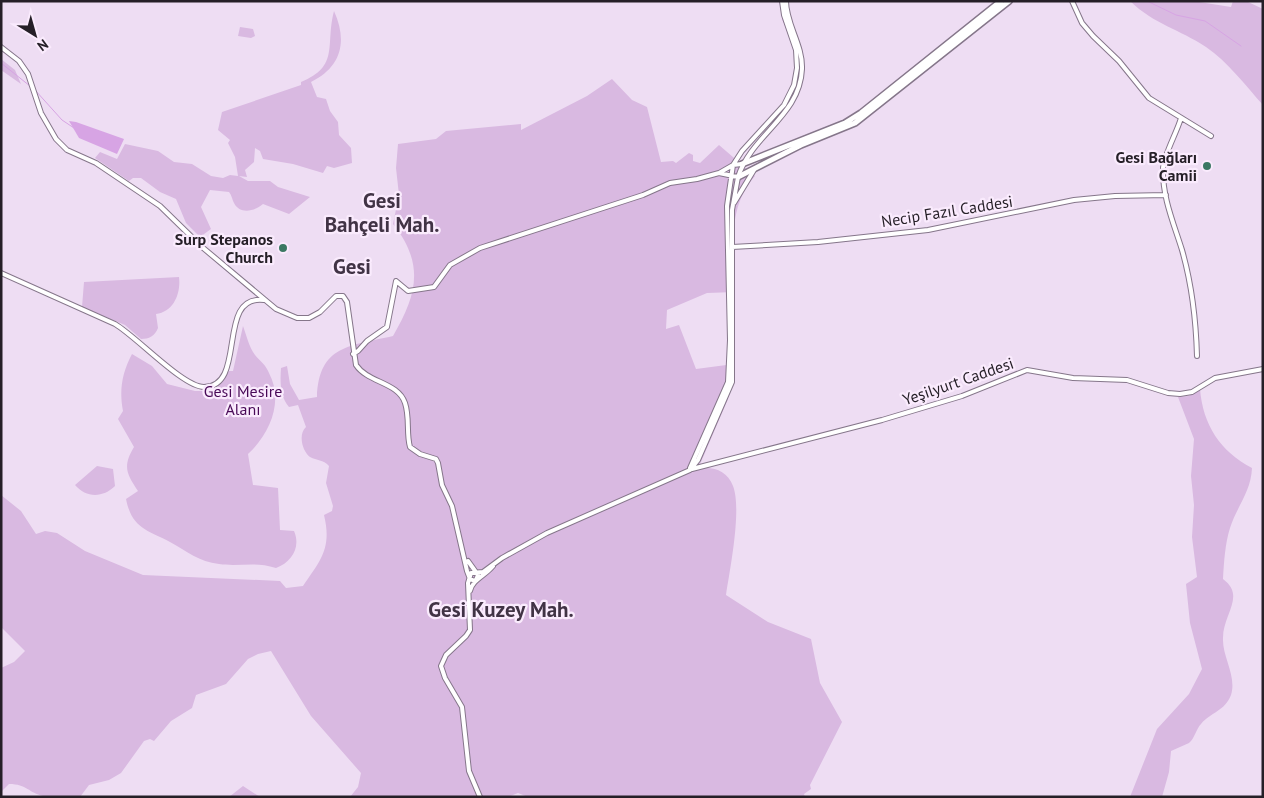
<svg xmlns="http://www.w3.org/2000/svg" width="1264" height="798" font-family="'PT Sans',sans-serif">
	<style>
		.green { fill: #d9b9e1 }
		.water { fill: #d7a4e4 }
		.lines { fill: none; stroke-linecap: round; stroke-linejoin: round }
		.stream { stroke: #d7a4e4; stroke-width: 1 }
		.minor-casing { stroke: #85768a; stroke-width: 6 }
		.major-casing { stroke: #85768a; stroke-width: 8 }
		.minor { stroke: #fff; stroke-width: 4 }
		.major { stroke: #fff; stroke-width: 5 }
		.poi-dot { fill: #3b7863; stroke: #faebfd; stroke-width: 2 }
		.labels { text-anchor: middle; stroke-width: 4.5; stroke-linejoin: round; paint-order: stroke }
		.poi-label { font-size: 16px; font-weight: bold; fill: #251f27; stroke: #faebfd; text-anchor: end }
		.street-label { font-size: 16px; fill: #251f27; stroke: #faebfd }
		.park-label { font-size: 16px; fill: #490a57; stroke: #faebfd }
		.district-label { font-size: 21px; font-weight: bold; fill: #413345; stroke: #faebfd }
	</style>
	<rect width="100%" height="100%" fill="#eeddf3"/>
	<!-- green -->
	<path class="green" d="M1130,1H1193L1231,7L1233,1H1246L1263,9V105C1245,85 1228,62 1206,47C1179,29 1155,25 1130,1Z
		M334,11C348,42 341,67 311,82L317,97L326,99L330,111L338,122L339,135L351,148L352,163L334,168L327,166L323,173L293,164L263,159L260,151L255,148L254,162L245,170L247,177L239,176L248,181H270L278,187L310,197L289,214L263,204C255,211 240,215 234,203C232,199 232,196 229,192L210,190L201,207L211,229L200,237L186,223L176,199L160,192L141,178H133L129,181L95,158L100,152L117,159L125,144L158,151L174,162L192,164L211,176L223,178L230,175L238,176L235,157L228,143L230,140L218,130L222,112L301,85V82C340,66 325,45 334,11Z
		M240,27L253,29L255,36L251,38L238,36Z
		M1,59L15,70L21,84L1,70Z
		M612,79L632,100L647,107L661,162L673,161L676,163L689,153L693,155V161L700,163L719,145L755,176C726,208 734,252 735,292L707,293L667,310L666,329L679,325L696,369L734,364L728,399L698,469C712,466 727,470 733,486C742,509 730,569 726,595L768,622L811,639L820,683L842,722L810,785L811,789L804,794L805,797H528L518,793L508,797H350L358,787L361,773L311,716L271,651L258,654L248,659L226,684L196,695L192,708L171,721L154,741L150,739L144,741L121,773L109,780L89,785L80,797C69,797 54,798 43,796C29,793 27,784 9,784L1,792V668L14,662L25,651L1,627V495L21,511L36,534L45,531L57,533L85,551L143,575L280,581L286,588L303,586C321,560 332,548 324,515L332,511L333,506L326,483L329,466C323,459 317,461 310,457C302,451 298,434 306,427L298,405L289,407C280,397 280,382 281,368L287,366L290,384L299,400L317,397C319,345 350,346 393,336C417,295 425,264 393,224L399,195L396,168L398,144L436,139L446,131L521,124V130L587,96Z
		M179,277C181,293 174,312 156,314L158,328C155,336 149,339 141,339L125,325L82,307L84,282Z
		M243,326C246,334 249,347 255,355C260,361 266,365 269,373C284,401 270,434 248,454L253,485L278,488L280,530L294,531C301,547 292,562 276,568C255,561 240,567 219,564C199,562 187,551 170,542C148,530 132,529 126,499L138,491C127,474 122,467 134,447L118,419L123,411C119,390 122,373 132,354L152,366L167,384L195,391H205L217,386L229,371H233Z
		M1200,389C1203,425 1220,451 1252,468C1251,492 1237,506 1230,528C1225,544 1224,562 1223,579C1246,596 1223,614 1223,638C1222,657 1237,676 1231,695C1225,711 1211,712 1201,724C1196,729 1195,738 1189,743C1183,746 1177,748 1171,751L1169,772L1162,797H1130L1157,729L1189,694L1202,669L1190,623L1186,584L1197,577L1192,537L1194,505L1191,476L1194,439L1178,397L1189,396Z
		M97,466L113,469L115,486C103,498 86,498 75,485Z
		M243,786L260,797H229Z"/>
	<!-- water -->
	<path class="water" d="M69,121L76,122L124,139L117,154L79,138Z"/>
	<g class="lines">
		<!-- stream -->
		<path class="stream" d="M1147,1L1176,15L1205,21L1241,46
			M780,2L783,20L789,34
			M1,63L30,86
			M35,90L62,120L77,130"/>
		<!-- minor casing -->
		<g class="minor-casing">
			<path id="minor" d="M1072,1L1082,23L1093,36L1119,61L1149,98L1211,136
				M1,47L19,61L28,74L41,113L56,139L67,150L96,163L160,206L202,247L276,309L297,318H309L320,312L336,296H343L347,302L356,365C368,383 398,382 405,403C410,418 406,433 410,447L420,454L436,459L438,463L442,485L452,506L467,571L470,579L475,581
				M1181,118C1177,132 1164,155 1163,168C1162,197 1174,224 1182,250C1192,285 1196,320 1197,356
				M719,173L738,177C752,134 800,116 802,69C803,45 786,24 786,1
				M734,203L754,170
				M732,247L818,242L928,230L1074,200L1115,196L1166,195
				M1,273L115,324C137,337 183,387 204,387C248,387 215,294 264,300
				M353,354L358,351L367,341L387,327L396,281L408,291L434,287L450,265L480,248L643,195L670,183L697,179L719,173L733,165L742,151L784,105L794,85L797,68L796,50L784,15L782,1
				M690,468L728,382L730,340L727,206L733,165L742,164
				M692,469L882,420L962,396L1027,370L1073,378L1127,380L1168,393L1180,394L1192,392L1215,378L1263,369
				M468,561L478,575L476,580
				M470,591C472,580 485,576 493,566
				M480,797L469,771L462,707L445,678L441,666L446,655L466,636L470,630L468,583L471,573L483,572L502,558L547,533L690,470L698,460L732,382V210L738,177"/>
		</g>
		<!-- major casing -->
		<g class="major-casing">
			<path id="major" d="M742,164L845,123L861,113L1001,1
				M738,177L801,145L855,123L1009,1"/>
		</g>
		<!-- minor -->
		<use href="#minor" class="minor"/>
		<!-- major -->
		<use href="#major" class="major"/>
	</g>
	<!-- markers -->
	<g class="poi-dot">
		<circle cx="1207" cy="166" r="5"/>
		<circle cx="283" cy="248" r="5"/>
	</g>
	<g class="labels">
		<!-- poi labels -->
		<g class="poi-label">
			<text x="1197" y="163">Gesi Bağları<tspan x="1197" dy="18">Camii</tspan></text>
			<text x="273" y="245">Surp Stepanos<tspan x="273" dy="18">Church</tspan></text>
		</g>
		<!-- street labels -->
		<g class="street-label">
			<text transform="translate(947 211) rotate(-9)" y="6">Necip Fazıl Caddesi</text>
			<text transform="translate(958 381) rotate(-19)" y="6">Yeşilyurt Caddesi</text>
		</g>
		<!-- park labels -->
		<g class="park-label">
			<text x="243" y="397">Gesi Mesire<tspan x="243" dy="18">Alanı</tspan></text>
		</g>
		<!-- district labels -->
		<g class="district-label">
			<text x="382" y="208">Gesi<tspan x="382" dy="24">Bahçeli Mah.</tspan></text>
			<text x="352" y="274">Gesi</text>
			<text x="501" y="617">Gesi Kuzey Mah.</text>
		</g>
	</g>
	<!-- border -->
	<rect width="1264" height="798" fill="none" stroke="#251f27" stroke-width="5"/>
	<!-- north arrow -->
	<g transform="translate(35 35) rotate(143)" stroke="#faebfd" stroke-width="4" paint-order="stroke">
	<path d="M0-4L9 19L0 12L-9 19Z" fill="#251f27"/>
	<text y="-8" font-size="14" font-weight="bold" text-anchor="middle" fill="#251f27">N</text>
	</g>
</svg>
